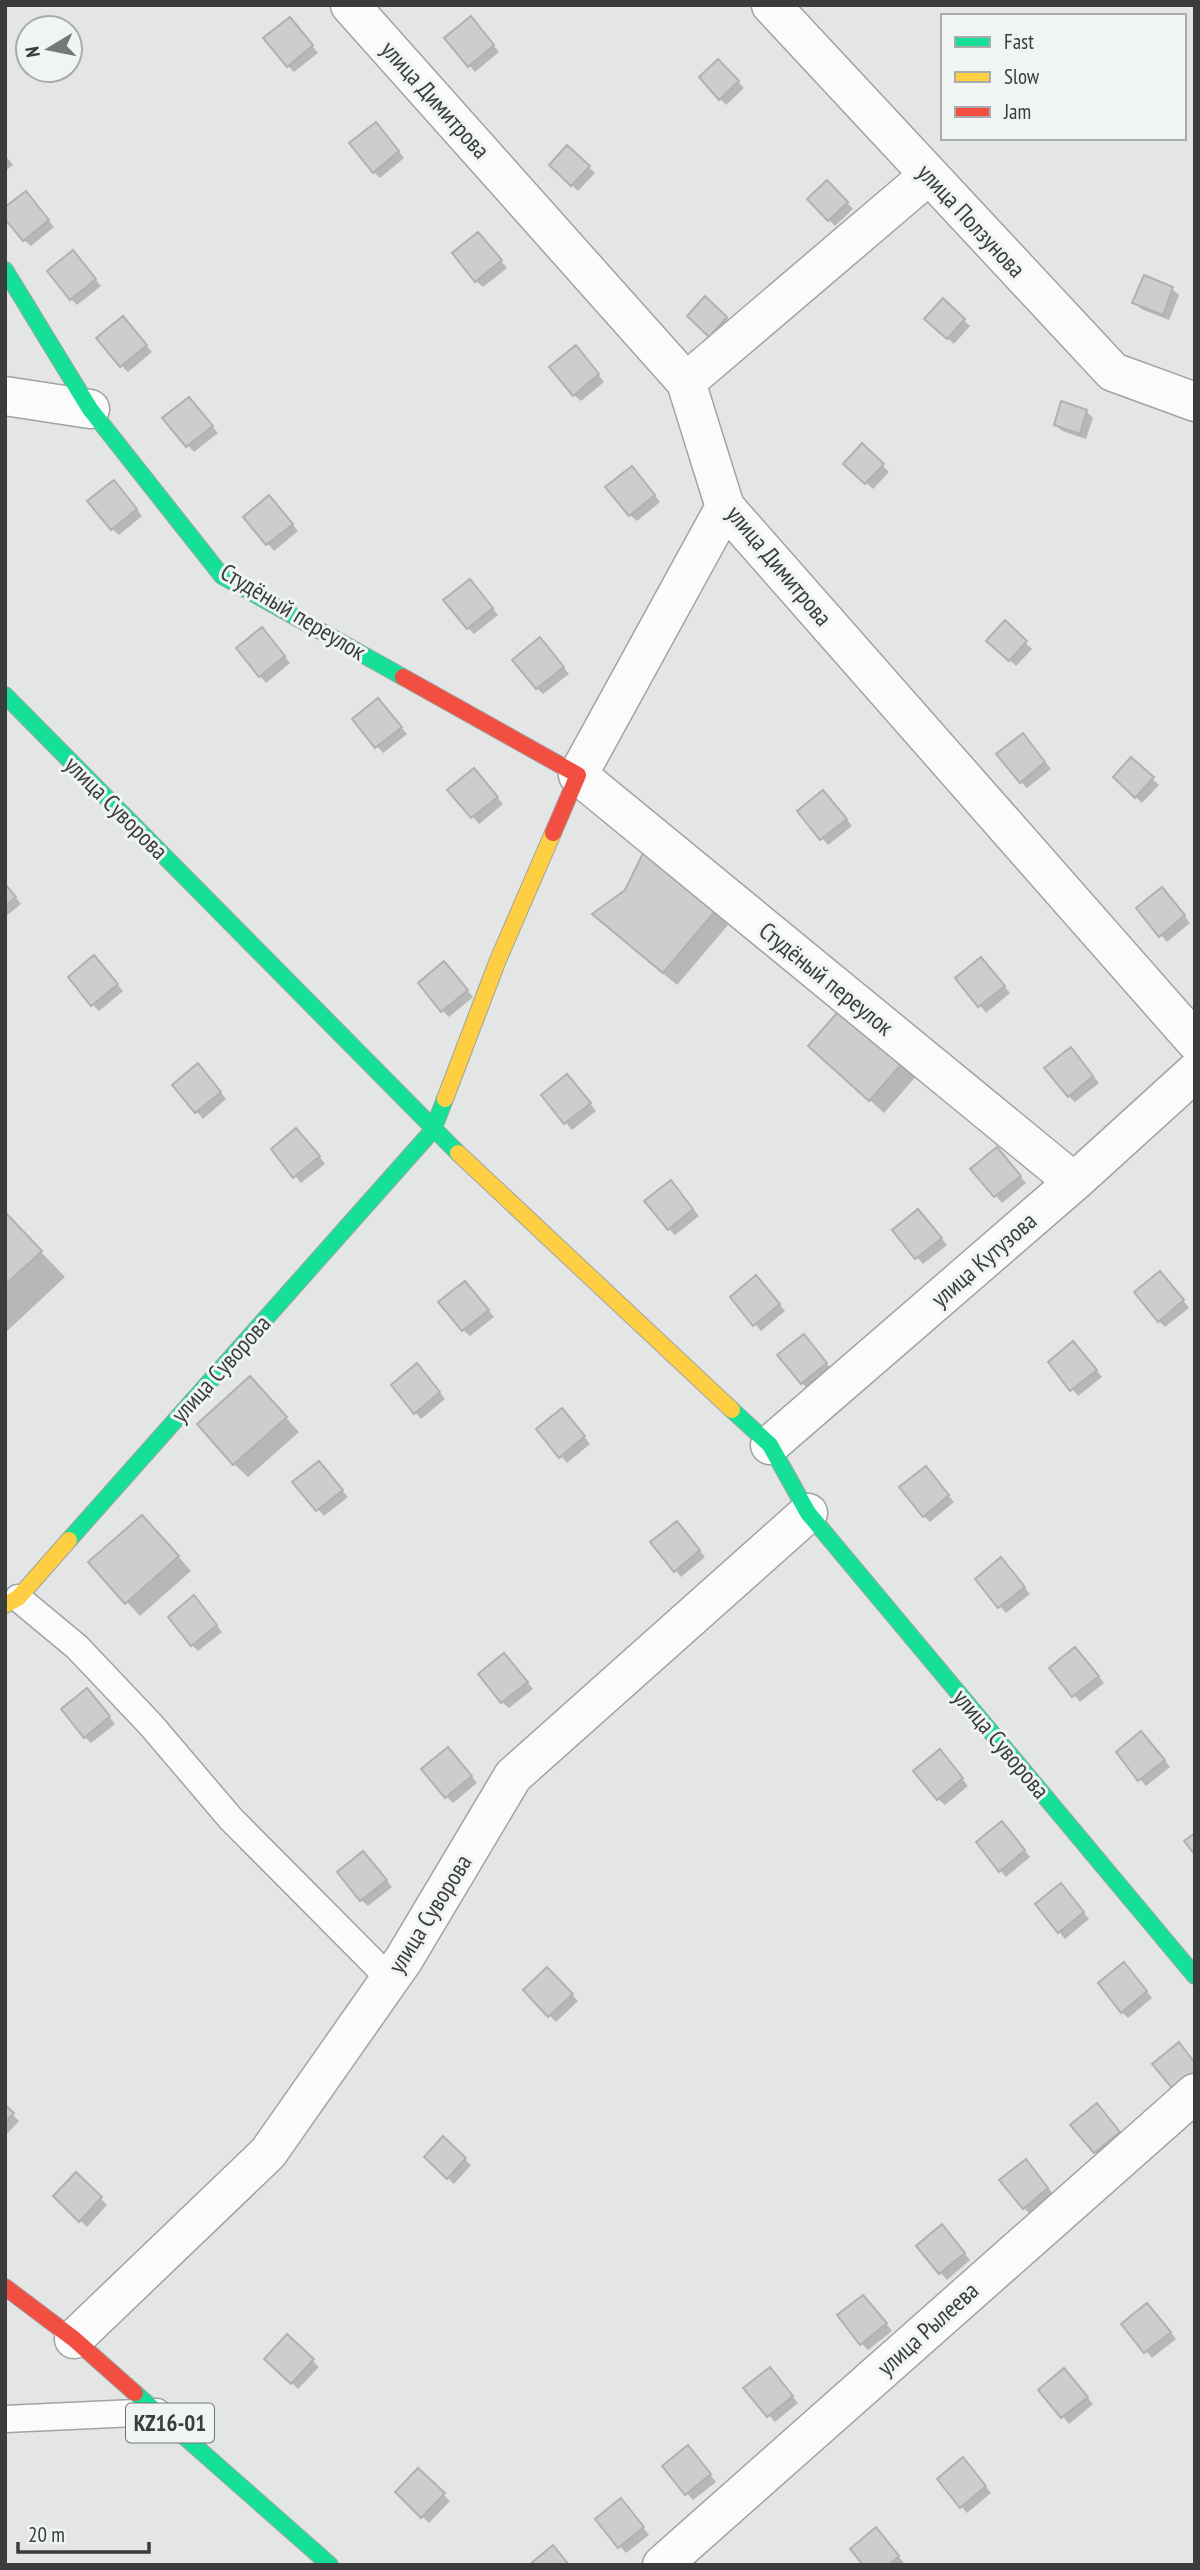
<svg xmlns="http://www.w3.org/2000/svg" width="1200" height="2570" font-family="'PT Sans Narrow',sans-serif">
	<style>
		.shadow { fill: #0003 }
		.building { fill: #cbcecd; stroke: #b0b2b1; stroke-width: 2 }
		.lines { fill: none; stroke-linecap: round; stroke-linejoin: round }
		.lane-casing { stroke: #a0a3a2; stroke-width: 29 }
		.street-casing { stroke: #a0a3a2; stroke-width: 41 }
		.fast-casing { stroke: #a0a3a2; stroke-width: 18 }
		.slow-casing { stroke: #a0a3a2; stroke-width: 18 }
		.jam-casing { stroke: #a0a3a2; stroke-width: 18 }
		.lane { stroke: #fbfbfb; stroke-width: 26 }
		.street { stroke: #fbfbfb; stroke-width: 38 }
		.fast { stroke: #16e098; stroke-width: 16 }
		.slow { stroke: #ffcf43; stroke-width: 16 }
		.jam { stroke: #f24e42; stroke-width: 16 }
		.labels { text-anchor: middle; stroke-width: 6; stroke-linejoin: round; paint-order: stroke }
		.shield { fill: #f0f4f3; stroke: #717474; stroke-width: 2 }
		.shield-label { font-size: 23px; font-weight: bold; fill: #3b3d3d }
		.street-label { font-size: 24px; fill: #3b3d3d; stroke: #f0f4f3 }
	</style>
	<rect width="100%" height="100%" fill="#e3e6e5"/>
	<!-- shadow -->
	<path class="shadow" d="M296,25L318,53L294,72L288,66Z
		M477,25L499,52L475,72L469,65Z
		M718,61L744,88L726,105L701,78Z
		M382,131L404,158L380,178L374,172Z
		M567,147L595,173L578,191L551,165Z
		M5,155L13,165L5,171Z
		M827,182L853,209L835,226L809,199Z
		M32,199L54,227L31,246L24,240Z
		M484,240L507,268L483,287L476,281Z
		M79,259L101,286L77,305L71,299Z
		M1172,289L1179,295L1169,320L1141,309L1134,302Z
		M705,298L733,324L716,342L689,316Z
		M943,300L970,326L954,344L926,319Z
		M129,325L152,352L128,372L121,365Z
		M582,354L604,382L581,401L574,395Z
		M195,406L218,433L194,452L165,419Z
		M1086,411L1093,418L1086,439L1062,431L1056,425Z
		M862,446L889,472L873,489L846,464Z
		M638,474L660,502L637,521L630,515Z
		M120,488L142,516L119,535L112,529Z
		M276,504L298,531L274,551L245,517Z
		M476,588L498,615L474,634L468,628Z
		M1005,623L1032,649L1016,666L989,640Z
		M268,636L290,663L266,683L238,649Z
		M546,646L569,674L543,694L537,688Z
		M384,707L407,734L383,753L354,720Z
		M1029,741L1051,769L1027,788L1021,782Z
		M1131,759L1159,785L1142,803L1115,777Z
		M480,777L503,804L479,824L450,790Z
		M830,798L852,826L828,845L799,811Z
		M5,885L21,904L5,917Z
		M626,892L715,911L728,925L677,985L608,927Z
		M1168,895L1190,923L1167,942L1138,908Z
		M100,964L123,991L99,1011L92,1004Z
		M444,964L473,997L449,1017L443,1011Z
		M988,966L1010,993L986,1013L958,978Z
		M844,1007L918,1074L884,1113L824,1059Z
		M1077,1055L1099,1083L1075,1102L1069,1096Z
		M204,1071L226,1099L203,1119L174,1085Z
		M574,1083L596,1111L572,1130L544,1096Z
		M303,1136L325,1164L301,1183L273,1149Z
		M1003,1156L1026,1183L1002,1203L973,1169Z
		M677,1189L699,1216L675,1235L669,1229Z
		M5,1214L65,1277L5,1333Z
		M924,1218L947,1245L923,1264L894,1231Z
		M1167,1280L1189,1308L1165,1327L1159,1321Z
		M763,1284L785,1311L761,1331L755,1324Z
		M471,1289L494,1317L470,1336L463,1330Z
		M810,1343L832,1370L808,1389L802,1383Z
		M1080,1350L1102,1377L1078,1396L1050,1362Z
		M423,1372L445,1399L421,1419L415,1412Z
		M263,1392L299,1432L248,1477L234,1464Z
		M568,1416L590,1444L567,1463L538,1429Z
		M325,1470L348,1497L324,1516L295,1483Z
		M932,1475L954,1502L930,1522L924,1516Z
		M683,1530L705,1557L681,1577L675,1570Z
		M156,1531L191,1571L140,1616L91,1563Z
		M1007,1566L1030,1594L1006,1613L978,1579Z
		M200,1604L222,1632L198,1651L192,1645Z
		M1082,1655L1104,1683L1080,1702L1051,1668Z
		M510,1661L533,1689L509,1708L502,1702Z
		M93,1696L115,1724L91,1743L85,1737Z
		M1148,1739L1170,1767L1146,1786L1118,1752Z
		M454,1756L477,1783L453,1803L446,1796Z
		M946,1758L968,1786L945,1805L938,1799Z
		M1008,1830L1030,1857L1006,1877L1000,1870Z
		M369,1859L392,1887L368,1906L361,1900Z
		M1067,1892L1089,1919L1065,1939L1037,1905Z
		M547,1969L578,2001L556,2022L525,1990Z
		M1130,1971L1152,1998L1128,2018L1122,2012Z
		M5,2107L19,2121L5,2136Z
		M1103,2112L1125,2139L1101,2159L1072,2125Z
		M443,2139L471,2165L454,2184L426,2157Z
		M1032,2167L1054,2195L1030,2214L1024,2208Z
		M76,2174L107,2205L87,2227L55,2196Z
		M948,2233L970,2260L947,2280L918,2246Z
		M870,2303L892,2331L868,2350L862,2344Z
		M1154,2311L1176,2339L1152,2358L1123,2324Z
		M287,2336L319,2367L298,2389L267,2358Z
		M776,2376L798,2403L775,2422L746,2389Z
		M1070,2377L1093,2404L1069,2424L1041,2390Z
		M694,2454L716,2482L693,2500L664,2467Z
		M969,2466L991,2493L967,2513L961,2506Z
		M418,2470L450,2501L429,2523L397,2492Z
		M627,2507L649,2535L626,2553L597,2520Z
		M882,2536L904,2563L903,2565H865Z"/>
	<!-- building -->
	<path class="building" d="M471,16L494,45L468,67L444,38Z
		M290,17L313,45L287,67L263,38Z
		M718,59L739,81L719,100L699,77Z
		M376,122L399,151L373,173L349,143Z
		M567,145L590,166L571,186L549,165Z
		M827,180L848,202L828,221L807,199Z
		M26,191L49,220L23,241L5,219V207Z
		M478,232L502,260L475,282L452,253Z
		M73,250L96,279L70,300L47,271Z
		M1144,275L1173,287L1163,315L1132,303Z
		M705,296L727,317L709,337L687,316Z
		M943,298L965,319L947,339L924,319Z
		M123,316L147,345L120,367L96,338Z
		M576,345L599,374L573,396L549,367Z
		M189,397L213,426L186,447L162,418Z
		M1061,401L1087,410L1080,434L1054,425Z
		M862,443L884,464L865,484L843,464Z
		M632,466L655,495L629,516L605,487Z
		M114,480L137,509L111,530L87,501Z
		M269,495L293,524L266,545L243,517Z
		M470,579L493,608L467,629L443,600Z
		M1005,620L1027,641L1009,661L986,641Z
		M262,627L285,656L259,677L236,648Z
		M540,637L564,667L536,689L512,660Z
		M378,698L402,727L375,748L352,719Z
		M1023,733L1045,762L1020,783L996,754Z
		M1131,757L1154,777L1135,798L1113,777Z
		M474,768L498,797L471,818L447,790Z
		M823,790L847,819L820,840L797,811Z
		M644,851L716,910L663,973L592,914L625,890Z
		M5,884L16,897L5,906Z
		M1162,887L1185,915L1159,937L1136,908Z
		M94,955L118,984L91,1006L68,977Z
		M981,957L1005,986L978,1007L955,978Z
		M444,961L468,990L441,1012L418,983Z
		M844,1005L906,1059L869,1101L808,1046Z
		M1071,1047L1093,1076L1068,1097L1044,1068Z
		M198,1063L221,1092L195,1113L172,1085Z
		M567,1074L591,1103L564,1124L541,1095Z
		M296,1128L320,1156L293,1178L271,1149Z
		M997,1147L1021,1176L994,1197L970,1169Z
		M671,1180L693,1209L668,1230L644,1201Z
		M918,1209L942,1238L915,1259L892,1230Z
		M5,1212L42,1251L5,1285Z
		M1160,1271L1184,1300L1158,1322L1134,1292Z
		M756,1275L780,1304L753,1326L730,1297Z
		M465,1281L489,1310L462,1331L438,1302Z
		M804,1334L827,1363L801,1384L777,1355Z
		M1073,1341L1097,1370L1070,1391L1048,1362Z
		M417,1363L440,1392L414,1414L391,1385Z
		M250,1376L287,1417L233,1465L197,1424Z
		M562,1408L585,1436L559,1458L536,1429Z
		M319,1461L343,1490L316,1511L292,1482Z
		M926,1466L949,1495L923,1517L899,1487Z
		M142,1515L179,1556L125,1604L88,1562Z
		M677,1521L700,1550L674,1572L650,1542Z
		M1001,1557L1025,1587L998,1608L975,1579Z
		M194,1595L217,1625L191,1646L168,1617Z
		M1075,1647L1099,1676L1072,1697L1049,1668Z
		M504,1653L528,1682L501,1703L478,1674Z
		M87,1688L110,1716L84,1738L61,1709Z
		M1141,1731L1165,1760L1138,1781L1116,1752Z
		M448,1747L472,1776L445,1798L421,1769Z
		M940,1749L963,1778L937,1800L913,1771Z
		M1002,1821L1025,1850L999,1872L976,1842Z
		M1195,1833V1855L1184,1841Z
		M363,1851L387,1880L360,1901L337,1872Z
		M1061,1883L1084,1912L1058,1933L1035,1904Z
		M1124,1962L1147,1991L1121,2013L1098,1983Z
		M547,1967L573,1994L548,2017L523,1990Z
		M1179,2042L1195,2063V2077L1176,2093L1152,2064Z
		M1097,2103L1120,2132L1094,2153L1070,2125Z
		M5,2105L14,2113L5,2123Z
		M443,2136L466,2158L447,2179L424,2157Z
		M1026,2159L1048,2188L1023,2209L999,2180Z
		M76,2172L102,2197L79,2222L53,2196Z
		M942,2224L965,2253L939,2274L916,2246Z
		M863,2295L887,2323L860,2345L837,2315Z
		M1147,2303L1171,2332L1144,2353L1121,2324Z
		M287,2334L314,2359L291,2384L264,2359Z
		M770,2367L793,2396L767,2417L743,2388Z
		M1064,2368L1088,2397L1061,2418L1038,2390Z
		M688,2445L711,2474L685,2495L662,2466Z
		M963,2457L986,2486L960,2508L937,2479Z
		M418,2468L445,2493L421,2518L395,2492Z
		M621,2498L644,2527L618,2548L595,2519Z
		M876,2527L899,2556L889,2565H863L850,2549Z
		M553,2545L569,2565H529Z"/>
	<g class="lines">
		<!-- lane casing -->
		<g class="lane-casing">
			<path id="lane" d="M18,1598L77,1647L151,1725L231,1819L390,1979
				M5,2419L157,2412"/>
		</g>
		<!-- street casing -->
		<g class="street-casing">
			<path id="street" d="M350,5L686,382L725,507L1195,1041
				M771,5L1113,372L1195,402
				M686,382L929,175
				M5,396L90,409
				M725,507L578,775L1074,1182
				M770,1445L1074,1182L1195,1072
				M74,2339L268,2153L404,1959L513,1776L808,1513
				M662,2565L1195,2093"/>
		</g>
		<!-- fast casing -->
		<g class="fast-casing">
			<path id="fast" d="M5,270L90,409L222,576L403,677
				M5,695L458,1153
				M732,1410L770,1445L808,1513L1195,1976
				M69,1540L433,1130L445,1099
				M135,2393L330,2565"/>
		</g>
		<!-- slow casing -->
		<g class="slow-casing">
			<path id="slow" d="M445,1099L498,960L553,833
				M458,1153L732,1410
				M5,1605L18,1598L69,1540"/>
		</g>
		<!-- jam casing -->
		<g class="jam-casing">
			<path id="jam" d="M403,677L578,775L553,833
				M5,2287L74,2339L135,2393"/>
		</g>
		<!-- lane -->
		<use href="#lane" class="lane"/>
		<!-- street -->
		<use href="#street" class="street"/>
		<!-- fast -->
		<use href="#fast" class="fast"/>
		<!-- slow -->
		<use href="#slow" class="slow"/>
		<!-- jam -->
		<use href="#jam" class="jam"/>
	</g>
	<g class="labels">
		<!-- shield labels -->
		<rect class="shield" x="126" y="2403.5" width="88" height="39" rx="5"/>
		<g class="shield-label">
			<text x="170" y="2431">KZ16-01</text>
		</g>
		<!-- street labels -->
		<g class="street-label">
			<text transform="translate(435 100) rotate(48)" y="8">улица Димитрова</text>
			<text transform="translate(971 221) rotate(47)" y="8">улица Ползунова</text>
			<text transform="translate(779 566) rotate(50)" y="8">улица Димитрова</text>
			<text transform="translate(293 612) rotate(31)" y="8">Студёный переулок</text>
			<text transform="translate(116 808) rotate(45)" y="8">улица Суворова</text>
			<text transform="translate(826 979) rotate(39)" y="8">Студёный переулок</text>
			<text transform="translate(984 1260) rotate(-41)" y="8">улица Кутузова</text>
			<text transform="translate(221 1369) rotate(-48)" y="8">улица Суворова</text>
			<text transform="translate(1001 1744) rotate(50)" y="8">улица Суворова</text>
			<text transform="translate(430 1914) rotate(-58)" y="8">улица Суворова</text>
			<text transform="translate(928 2329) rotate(-42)" y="8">улица Рылеева</text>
		</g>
	</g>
	<!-- border -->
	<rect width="1200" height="2570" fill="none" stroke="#3b3d3d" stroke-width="14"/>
	<!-- legend -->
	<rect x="941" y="14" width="245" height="126" fill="#f0f4f3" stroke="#a8abaa" stroke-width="2"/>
	<rect x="955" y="37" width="35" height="10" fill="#16e098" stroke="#a8abaa" stroke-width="2"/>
	<text x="1004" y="49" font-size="21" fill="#3b3d3d">Fast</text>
	<rect x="955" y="72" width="35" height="10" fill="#ffcf43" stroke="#a8abaa" stroke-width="2"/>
	<text x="1004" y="84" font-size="21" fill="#3b3d3d">Slow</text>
	<rect x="955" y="107" width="35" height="10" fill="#f24e42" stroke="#a8abaa" stroke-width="2"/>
	<text x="1004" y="119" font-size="21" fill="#3b3d3d">Jam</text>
	<!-- north arrow -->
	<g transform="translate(49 49) rotate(260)"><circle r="33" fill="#f0f4f3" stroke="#a8abaa" stroke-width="2"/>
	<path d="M0-5L12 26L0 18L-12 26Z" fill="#767878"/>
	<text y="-10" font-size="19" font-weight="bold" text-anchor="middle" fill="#3b3d3d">N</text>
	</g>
	<!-- scale -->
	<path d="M18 2542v10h131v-10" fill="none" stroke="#3b3d3d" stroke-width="3.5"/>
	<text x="28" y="2542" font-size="21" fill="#3b3d3d" stroke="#f0f4f3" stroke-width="5" paint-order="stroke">20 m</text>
</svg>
